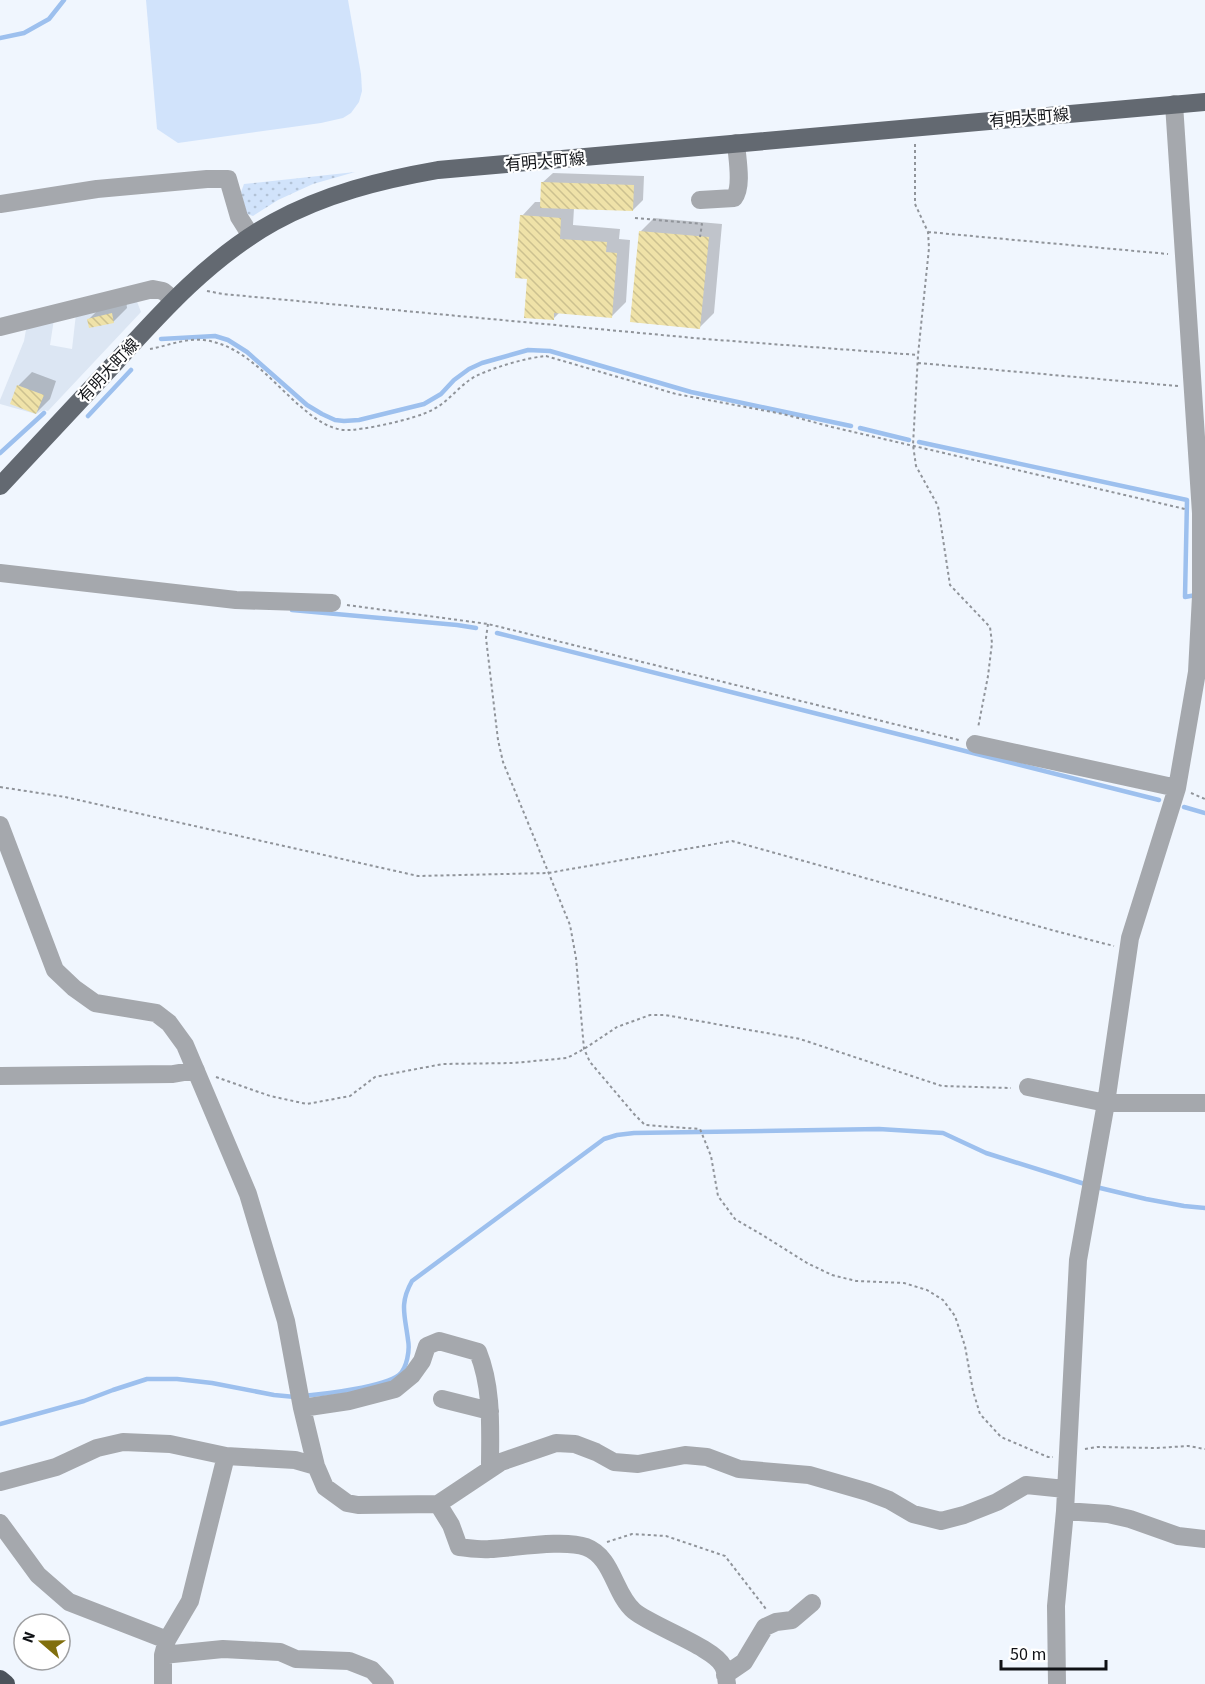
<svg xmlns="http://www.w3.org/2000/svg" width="1205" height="1684" font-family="'Source Sans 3','Noto Sans JP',sans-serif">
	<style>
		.built { fill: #dce6f3 }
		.green { fill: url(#green-dots) }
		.pitch { fill: #d1e3fb }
		.shadow { fill: #0003 }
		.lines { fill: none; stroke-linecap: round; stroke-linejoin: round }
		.stream { stroke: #9dc0ee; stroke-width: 4.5 }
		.building { fill: url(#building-back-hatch) }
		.path { stroke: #90949a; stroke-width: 2; stroke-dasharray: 3 3; stroke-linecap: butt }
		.minor { stroke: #a5a8ad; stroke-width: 18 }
		.major { stroke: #636971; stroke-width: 18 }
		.highway { stroke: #4c535b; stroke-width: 18 }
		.labels { text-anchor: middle; stroke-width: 4.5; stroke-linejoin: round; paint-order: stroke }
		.street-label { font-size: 16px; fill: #101216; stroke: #fff }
	</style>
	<defs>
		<pattern id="green-dots" width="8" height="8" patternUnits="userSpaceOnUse" patternTransform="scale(1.5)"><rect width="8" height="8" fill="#d1e3fb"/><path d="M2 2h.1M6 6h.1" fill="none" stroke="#b2c2d6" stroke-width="1.8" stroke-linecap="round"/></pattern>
		<pattern id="building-back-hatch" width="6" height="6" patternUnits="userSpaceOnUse" patternTransform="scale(1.5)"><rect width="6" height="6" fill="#efe2a8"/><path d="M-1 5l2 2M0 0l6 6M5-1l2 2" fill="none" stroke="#ccc190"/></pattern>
	</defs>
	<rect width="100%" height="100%" fill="#f0f6fe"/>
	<!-- built -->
	<path class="built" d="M136,299L141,312L48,411L44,410L36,414L0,404V400L24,341L27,324L54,319L50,345L72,349L76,314Z"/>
	<!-- green -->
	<path class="green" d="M355,172L313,184L278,200L253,216L247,214L241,192L244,184Z"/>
	<!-- pitch -->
	<path class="pitch" d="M146,0H348L361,74L362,91L359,102L351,113L343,118L321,123L178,143L157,129Z"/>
	<!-- shadow -->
	<path class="shadow" d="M553,173L644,176L643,200L633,210L574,208L573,225L620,229L619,239L630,240L626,302L612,316L560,312L553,319L529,278L522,216L535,202H542V183Z
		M654,218L722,224L714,313L700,327L640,232Z
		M126,300L127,308L114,321L89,319L103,305Z
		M32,372L56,381L50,399L36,413L18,386Z"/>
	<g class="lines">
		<!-- stream -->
		<path class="stream" d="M0,38L24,33L49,19L64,0
			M161,339L215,336L228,340L247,352L307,405L322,414L335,420L344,421L359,420L424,404L441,394L454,380L469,369L482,363L528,350L550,351L691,392L851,426
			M88,416L131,370
			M860,428L909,440
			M919,442L1187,500L1185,597L1196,595
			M0,453L44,413
			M292,610L457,625L476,628
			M497,633L1159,800
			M1184,807L1205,813
			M1096,1187L1146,1199L1184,1206L1205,1208
			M303,1396C323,1394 385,1387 399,1375C407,1368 410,1350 408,1340C405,1315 399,1304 412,1281L604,1139L617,1135L634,1133L879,1129L943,1133L986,1153L1088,1185
			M0,1424L84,1401L113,1390L147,1379H177L212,1383L274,1395L295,1397"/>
	</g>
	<!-- building -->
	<path class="building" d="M541,182L634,185L633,211L540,208Z
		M520,215L561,218L560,239L607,242L606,252L617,253L612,318L554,313V320L524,318L527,279L515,278Z
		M639,231L709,237L700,329L630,322Z
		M112,313L114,323L89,328L87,319Z
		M17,385L44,395L36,414L10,404Z"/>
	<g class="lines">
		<!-- path -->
		<path class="path" d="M915,144V204L928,232L929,248L918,355L913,445L916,466L938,506L950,585L990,627L992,643L988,676L978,728
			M635,218L702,224L700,237
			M928,232L1168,254
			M207,291L223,294L705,339L918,355
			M150,349C167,346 185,338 204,340C244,345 271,381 300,406C313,417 326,428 344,430C361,431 416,419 432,410C449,402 459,385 476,376C495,367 525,358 546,356L676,394L783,414L832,427L1185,509
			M918,363L1178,386
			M347,605L488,624L959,740
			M488,624L486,638L498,740L503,762L570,925L576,958L584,1049L590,1062L634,1114L645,1125L700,1129L711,1156L718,1196L735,1219L764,1236L807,1263L832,1275L856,1281L904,1283L927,1290L943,1300L955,1316L965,1346L973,1391L980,1414L1001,1437L1048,1457H1053
			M0,787L65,797L418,876L548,873L732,841L1059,932L1114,946
			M1191,793L1205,799
			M216,1077L270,1096L307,1104L350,1096L375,1077L411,1070L443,1064L513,1063L567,1058L584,1049L617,1027L650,1015H665L800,1039L942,1086L1011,1088
			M1085,1449L1097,1447L1157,1448L1188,1446L1205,1449
			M607,1542L632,1534L666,1536L725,1556L766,1609"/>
		<!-- minor -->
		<path class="minor" d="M700,200L734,198C743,187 737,158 736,143
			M0,204L97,189L207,179H228L239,217L251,236
			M0,327L153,289L163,291L174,300
			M0,573L236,600L332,603
			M975,744L1177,788
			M0,825L55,970L74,988L95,1003L156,1013L169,1023L185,1045L248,1194L286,1321L302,1408L316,1466L325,1487L347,1503L358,1505L438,1504L501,1462L556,1443L575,1444L596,1452L614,1462L638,1464L685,1455L707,1457L739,1469L809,1475L868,1492L889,1500L913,1514L941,1521L964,1515L997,1502L1026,1485L1065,1489
			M0,1076L173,1074L196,1070
			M1028,1087L1106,1103H1205
			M442,1399L490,1411
			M302,1408L349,1401L395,1389L412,1375L422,1361L427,1346L439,1341L478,1352C493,1389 490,1430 490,1469
			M0,1482L56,1467L97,1448L123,1442L170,1444L226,1456L295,1460L316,1466
			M438,1504L451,1525L459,1547C469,1548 480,1550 490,1549C514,1548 564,1539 586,1547C613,1557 614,1594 634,1611C652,1626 715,1648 723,1666C726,1671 726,1679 727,1684
			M1065,1511L1108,1514L1130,1519L1178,1536L1205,1539
			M0,1523L38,1575L69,1602L167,1640
			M163,1655L223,1649L280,1652L296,1659L349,1661L372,1670L385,1684
			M725,1675L744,1662L765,1627L776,1622L792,1620L812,1603
			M163,1684V1655L167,1640L190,1601L226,1456
			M1057,1684L1056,1606L1065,1511L1078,1260L1106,1103L1130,938L1177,788L1197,672L1201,596V513L1174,104"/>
		<!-- major -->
		<path class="major" d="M0,486C38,445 77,404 115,363C163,310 211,257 274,222C325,194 381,180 438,170L1205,102"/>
		<!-- highway -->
		<path class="highway" d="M0,1679L6,1684"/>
	</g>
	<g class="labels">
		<!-- street labels -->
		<g class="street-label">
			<text transform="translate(1029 117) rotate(-5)" y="6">有明大町線</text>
			<text transform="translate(545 161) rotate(-5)" y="6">有明大町線</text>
			<text transform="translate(108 370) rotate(-47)" y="6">有明大町線</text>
		</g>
	</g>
	<!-- north arrow -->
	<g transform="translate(42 1642) rotate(290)"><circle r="28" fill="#ffffff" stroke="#9fa0a2" stroke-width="1.5"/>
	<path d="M0-4.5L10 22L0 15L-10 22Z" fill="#816f0d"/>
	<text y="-9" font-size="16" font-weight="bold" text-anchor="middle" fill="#101216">N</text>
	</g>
	<!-- scale -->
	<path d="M1001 1660v9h105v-9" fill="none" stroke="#101216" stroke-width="3"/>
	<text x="1010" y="1660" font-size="18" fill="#101216" stroke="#ffffff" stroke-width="4.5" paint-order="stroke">50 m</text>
</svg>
